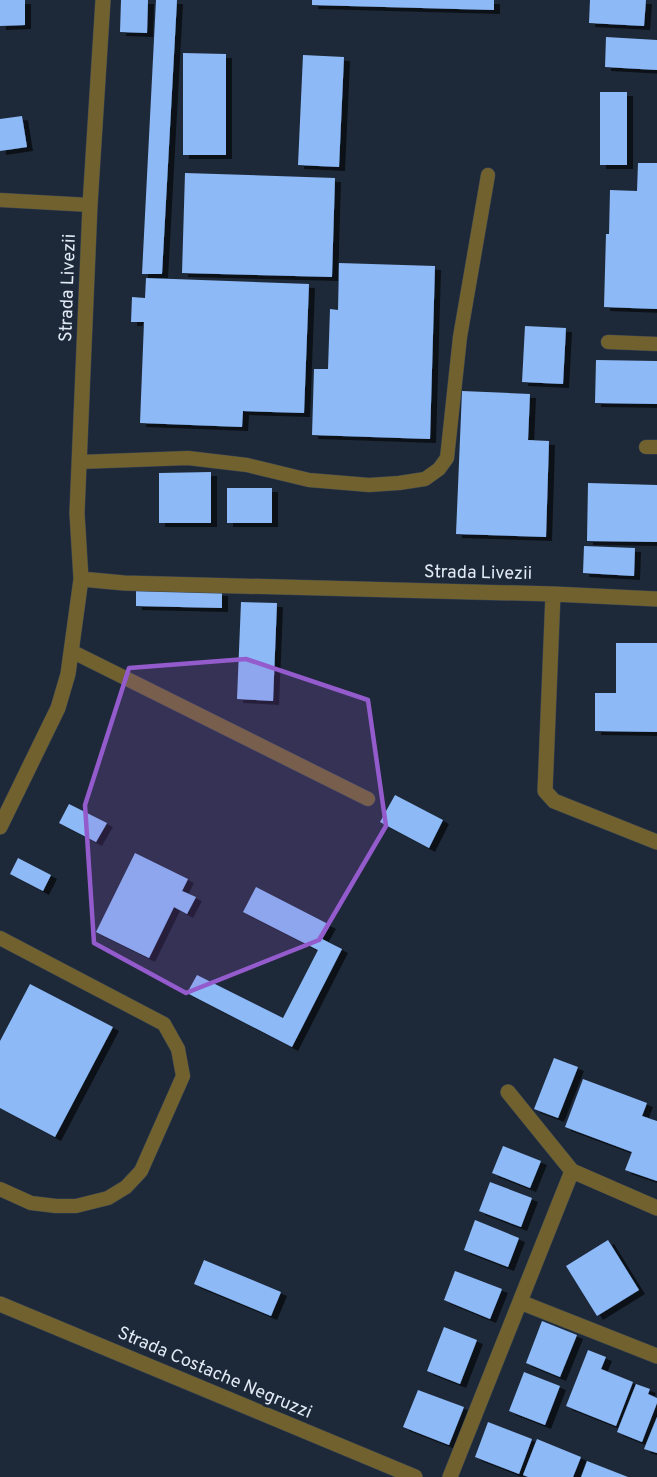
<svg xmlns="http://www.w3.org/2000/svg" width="657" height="1477" font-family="Overpass,sans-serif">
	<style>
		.building { fill: #8db9f7; filter: url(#shadow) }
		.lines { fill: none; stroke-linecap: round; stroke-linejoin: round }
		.service-casing { stroke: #384453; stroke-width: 15 }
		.minor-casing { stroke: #384453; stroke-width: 16 }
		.service { stroke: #71612e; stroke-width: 14 }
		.minor { stroke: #71612e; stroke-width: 15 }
		.marked { fill: #945bcc; fill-opacity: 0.2; stroke: #945bcc; stroke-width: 4.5; stroke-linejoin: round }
		.labels { text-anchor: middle; stroke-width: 6; stroke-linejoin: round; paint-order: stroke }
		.street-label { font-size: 18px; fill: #e1e9f4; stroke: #1d2939 }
	</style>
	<defs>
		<filter id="shadow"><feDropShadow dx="6" dy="4" stdDeviation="0" flood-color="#0009"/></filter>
	</defs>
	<rect width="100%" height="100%" fill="#1d2939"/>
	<!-- building -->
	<path class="building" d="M0,0H25V25L0,26Z
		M121,0H148L147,33L120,32Z
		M156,0H177L162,274H142Z
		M312,0H494V10L312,5Z
		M590,0H646L644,26L589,23Z
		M606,37L657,40V70L605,67Z
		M183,53L226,54V155H183Z
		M303,55L344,57L339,167L298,165Z
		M600,92H627V165H600Z
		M22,116L27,147L0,151V119Z
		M638,163H657V309L604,307L606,234H609L610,190L637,191Z
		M185,173L335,178L332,277L182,273Z
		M339,263L435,266L430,439L312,435L314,369H328L330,309L338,310Z
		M146,278L309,284L304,413L243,411L242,427L140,423L144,322H131L132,297L145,298Z
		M525,326L566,328L563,384L522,382Z
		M596,360L657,361V404L595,403Z
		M462,391L530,394L528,440L549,441L546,537L456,534Z
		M211,472V523H159V473Z
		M588,483L657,485V542L587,541Z
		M227,488H272V523H227Z
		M584,546L635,548L634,576L583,573Z
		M136,590L222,592V608L136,606Z
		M241,602L277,603L273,701L237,699Z
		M616,643H657V732L595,731V693H616Z
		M395,795L443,820L429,848L380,822Z
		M69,804L107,823L96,842L59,823Z
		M135,853L188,879L182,891L196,897L187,914L174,907L149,958L96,932Z
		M18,858L51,875L43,891L10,874Z
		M256,887L330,925L322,939L342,949L292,1047L187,993L197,975L283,1018L318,950L243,912Z
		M30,984L113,1027L55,1137L0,1108V1041Z
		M554,1058L578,1067L558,1118L534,1109Z
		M583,1079L647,1103L642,1116L657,1121V1181L625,1170L632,1152L565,1127Z
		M503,1146L541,1161L530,1188L492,1173Z
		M490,1182L532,1198L521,1227L479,1211Z
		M475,1220L519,1238L508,1267L464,1250Z
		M608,1240L639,1290L597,1316L566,1266Z
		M204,1260L281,1292L271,1316L194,1284Z
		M455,1271L502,1289L490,1319L444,1300Z
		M542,1321L577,1335L560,1377L526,1363Z
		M444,1327L477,1340L460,1384L427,1371Z
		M588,1350L606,1357L601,1369L633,1382L616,1426L566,1406Z
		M524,1372L560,1386L545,1425L509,1411Z
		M636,1384L650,1389L648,1394L657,1398V1403L642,1442L617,1432Z
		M418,1390L464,1407L449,1445L403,1427Z
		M657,1417V1453L644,1449Z
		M488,1422L532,1439L519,1474L475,1457Z
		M537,1439L581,1457L573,1477H528L523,1475Z
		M587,1461L628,1477H581Z"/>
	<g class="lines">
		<!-- service casing -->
		<g class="service-casing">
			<path id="service" d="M0,200L90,205
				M608,342L657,344
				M646,447H657
				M79,462L188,458L247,465L309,480L369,485L399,483L425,479L439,469L447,458L460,337L488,175
				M71,651L368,799
				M0,938L164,1024L178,1049L183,1076L141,1171L126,1187L108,1198L76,1206H56L31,1203L0,1189"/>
		</g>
		<!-- minor casing -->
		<g class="minor-casing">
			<path id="minor" d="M81,579L124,583L553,594L657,599
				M553,594L545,791L554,801L657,842
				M0,827L58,708L68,674L81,579L77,513L90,205L103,0
				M508,1092L572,1171L657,1208
				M520,1302L657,1356
				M0,1304L415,1477
				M450,1477L572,1171"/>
		</g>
		<!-- service -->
		<use href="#service" class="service"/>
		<!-- minor -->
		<use href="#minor" class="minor"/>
	</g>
	<!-- marked area -->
	<path class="marked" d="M246,659L368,700L386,826L319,940L186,993L94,943L85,805L129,668Z"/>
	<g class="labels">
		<!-- street labels -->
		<g class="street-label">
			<text transform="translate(67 288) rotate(-88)" y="6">Strada Livezii</text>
			<text transform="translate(478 572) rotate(1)" y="6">Strada Livezii</text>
			<text transform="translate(215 1372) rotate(23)" y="6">Strada Costache Negruzzi</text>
		</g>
	</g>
</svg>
